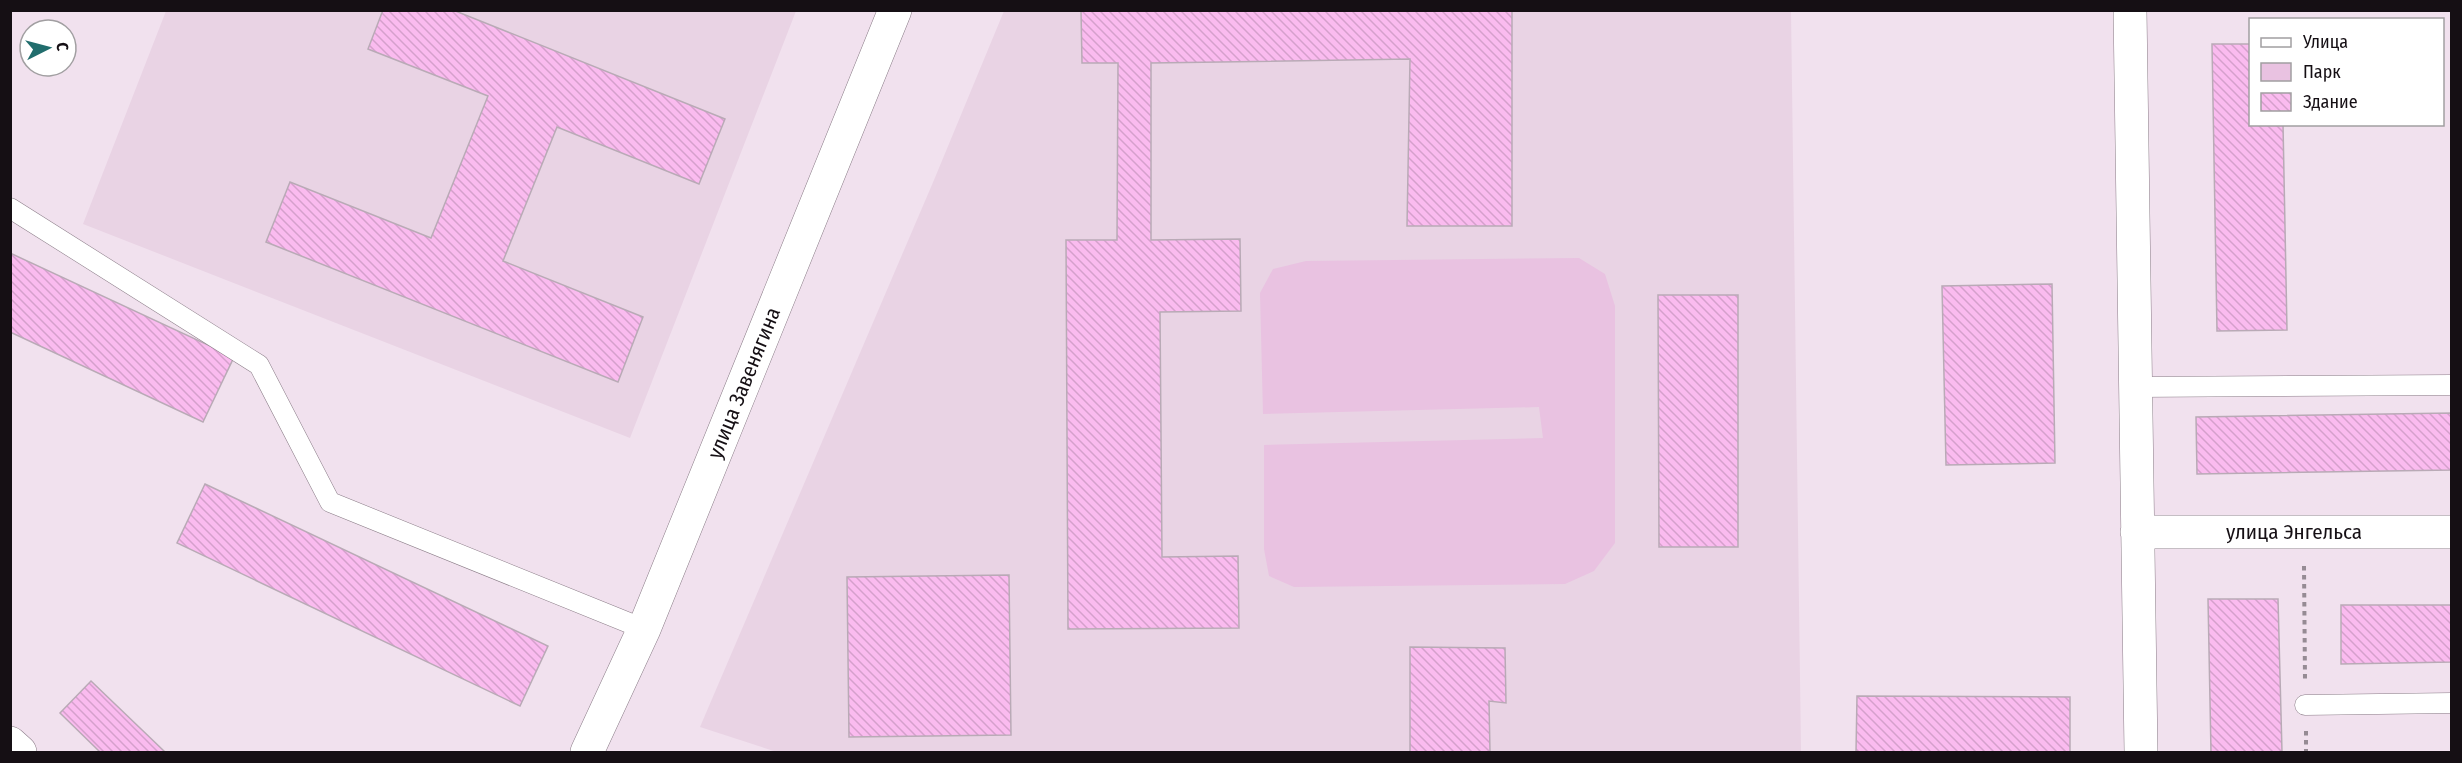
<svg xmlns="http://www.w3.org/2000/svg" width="2462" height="763" font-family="'Fira Sans Condensed',sans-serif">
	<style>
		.built { fill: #e9d3e4 }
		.green { fill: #e9c2e1 }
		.building { fill: url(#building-back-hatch); stroke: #b9aab6; stroke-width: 1.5 }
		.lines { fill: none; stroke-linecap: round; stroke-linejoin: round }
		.lane-casing { stroke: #8b7d88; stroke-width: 21 }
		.street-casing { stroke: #8b7d88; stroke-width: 34 }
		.secondary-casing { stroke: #8b7d88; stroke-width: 34 }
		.path { stroke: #968b94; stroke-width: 4; stroke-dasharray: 4.5 4.5; stroke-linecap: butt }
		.lane { stroke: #fff; stroke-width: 20 }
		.street { stroke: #fff; stroke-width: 33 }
		.secondary { stroke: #fff; stroke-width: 33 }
		.labels { text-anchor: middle; stroke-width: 5; stroke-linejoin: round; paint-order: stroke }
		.street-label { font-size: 21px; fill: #150f14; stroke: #fff }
	</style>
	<defs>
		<pattern id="building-back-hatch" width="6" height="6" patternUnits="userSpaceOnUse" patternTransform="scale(1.5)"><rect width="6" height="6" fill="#fabbef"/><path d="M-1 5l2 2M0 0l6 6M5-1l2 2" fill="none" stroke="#d5a0cc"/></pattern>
	</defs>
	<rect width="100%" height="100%" fill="#f1e1ee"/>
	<!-- built -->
	<path class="built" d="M166,11H796L630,438L83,224Z
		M1004,11H1791L1801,752H777L700,727L934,180Z"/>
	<!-- green -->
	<path class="green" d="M1579,258L1605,274L1615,306V543L1594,571L1565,584L1294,587L1269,576L1264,549V445L1543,438L1539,407L1263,414L1260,293L1273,269L1306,261Z"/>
	<!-- building -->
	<path class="building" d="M383,10H453L725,119L699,184L557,127L503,261L643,317L618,382L266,242L290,182L431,238L488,96L368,49Z
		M1081,10H1512V226H1407L1410,59L1151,63V240L1240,239L1241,311L1160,312L1162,557L1238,556L1239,628L1068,629L1066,240H1117L1118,63H1082Z
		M2212,44H2250V124H2283L2287,330L2217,331Z
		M10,253L234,357L203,422L10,332Z
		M2052,284L2055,463L1946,465L1942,286Z
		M1658,295H1738V547H1659Z
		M2452,413V470L2197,474L2196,417Z
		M205,484L548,646L520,706L177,543Z
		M1009,575L1011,735L849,737L847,577Z
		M2208,599H2278L2282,752H2211Z
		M2341,605H2452V662L2341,664Z
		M1410,647L1505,648L1506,703L1489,701L1490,752H1410Z
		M91,681L165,752H100L60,713Z
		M1857,696L2070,697V752H1856Z"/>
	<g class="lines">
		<!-- lane casing -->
		<g class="lane-casing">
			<path id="lane" d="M10,208L259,365L330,502L644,629
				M2135,387L2452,385
				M2305,705L2452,703"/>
		</g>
		<!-- street casing -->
		<g class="street-casing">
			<path id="street" d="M2130,10L2141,752
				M2137,532H2452
				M587,752L644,629L895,10"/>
		</g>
		<!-- secondary casing -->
		<g class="secondary-casing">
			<path id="secondary" d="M10,743L20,752"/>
		</g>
		<!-- path -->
		<path class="path" d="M2304,566L2305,679
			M2306,731V752"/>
		<!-- lane -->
		<use href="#lane" class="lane"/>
		<!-- street -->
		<use href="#street" class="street"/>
		<!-- secondary -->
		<use href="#secondary" class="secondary"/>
	</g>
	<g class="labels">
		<!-- street labels -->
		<g class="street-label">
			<text transform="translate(744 383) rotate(-68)" y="7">улица Завенягина</text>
			<text x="2294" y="539">улица Энгельса</text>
		</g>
	</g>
	<!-- border -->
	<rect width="2462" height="763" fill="none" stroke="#150f14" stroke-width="24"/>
	<!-- legend -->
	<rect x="2249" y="18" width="195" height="108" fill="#ffffff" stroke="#a19fa1" stroke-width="1.5"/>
	<rect x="2261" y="38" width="30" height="9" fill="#ffffff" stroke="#a19fa1" stroke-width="1.5"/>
	<text x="2303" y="48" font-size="18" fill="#150f14">Улица</text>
	<rect x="2261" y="63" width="30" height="18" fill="#e9c2e1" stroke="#a19fa1" stroke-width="1.5"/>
	<text x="2303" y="78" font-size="18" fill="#150f14">Парк</text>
	<rect x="2261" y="93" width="30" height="18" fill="url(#building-back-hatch)" stroke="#a19fa1" stroke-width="1.5"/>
	<text x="2303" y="108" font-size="18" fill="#150f14">Здание</text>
	<!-- north arrow -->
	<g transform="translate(48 48) rotate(84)"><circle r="28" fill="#ffffff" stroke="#a19fa1" stroke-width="1.5"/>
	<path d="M0-4.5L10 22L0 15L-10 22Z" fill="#216d6d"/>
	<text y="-9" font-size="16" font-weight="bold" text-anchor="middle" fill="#150f14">С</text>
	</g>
</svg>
